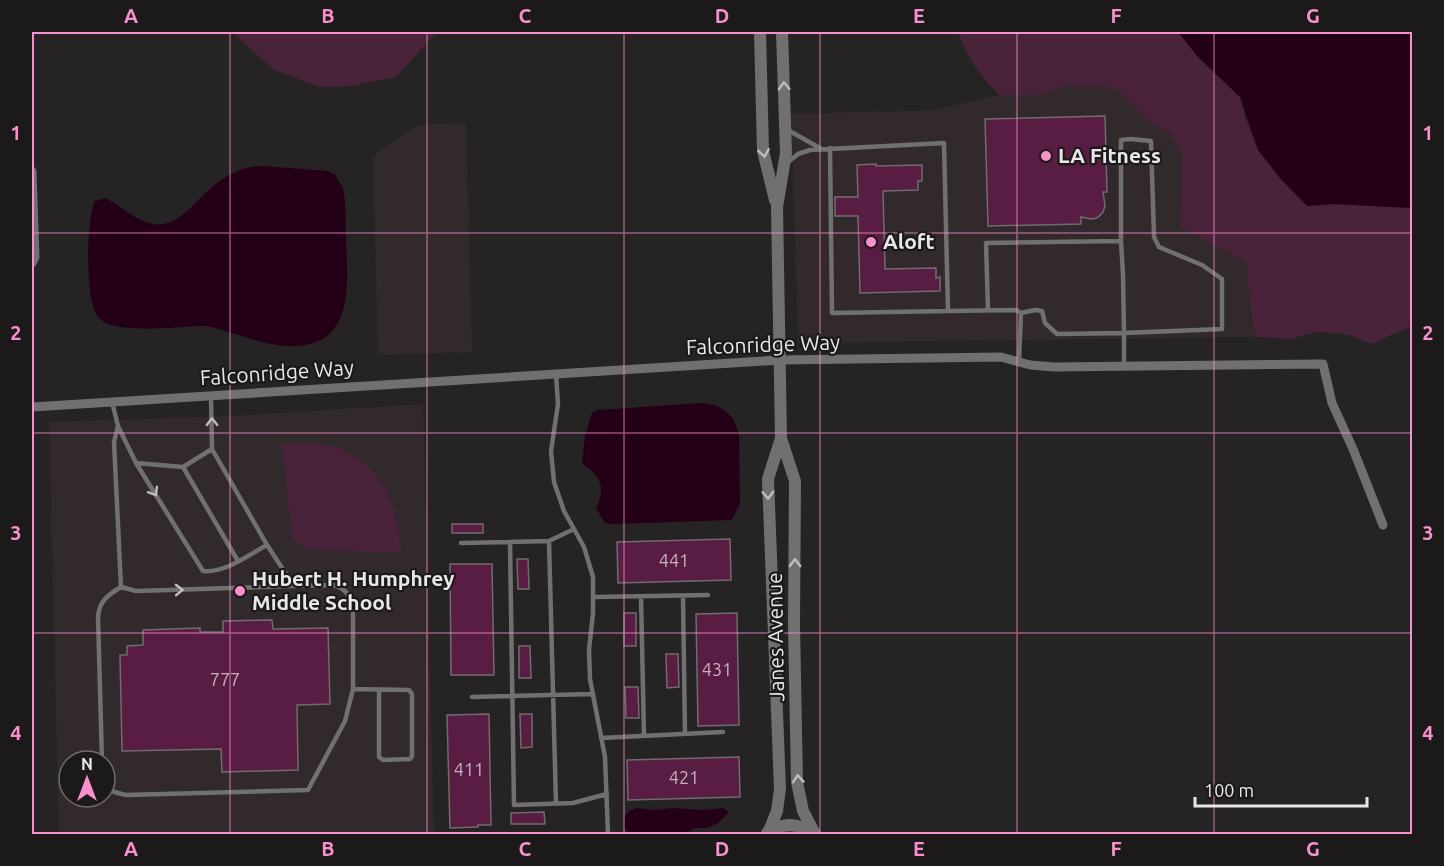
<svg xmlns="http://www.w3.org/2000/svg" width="1444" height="866" font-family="Ubuntu,sans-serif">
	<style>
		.built { fill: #32292d; fill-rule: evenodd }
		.green { fill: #492339 }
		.water { fill: #240016 }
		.building { fill: #591c43; stroke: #706c6e; stroke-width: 1.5 }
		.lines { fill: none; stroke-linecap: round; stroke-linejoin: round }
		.service { stroke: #717070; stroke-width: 4.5 }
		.minor { stroke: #717070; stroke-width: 9 }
		.tertiary { stroke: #717070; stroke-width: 12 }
		.oneway { stroke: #bfbdbe }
		.grid { fill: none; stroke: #f890cc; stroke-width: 1.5; stroke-opacity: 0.55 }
		.poi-dot { fill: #f890cc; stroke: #1c191b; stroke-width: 2 }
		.labels { text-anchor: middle; stroke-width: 4.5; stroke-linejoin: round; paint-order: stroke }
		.number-label { font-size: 18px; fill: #c5b4bf }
		.poi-label { font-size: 21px; font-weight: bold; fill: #e9e7e8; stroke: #1c191b; text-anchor: start }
		.street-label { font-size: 21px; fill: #e9e7e8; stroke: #1c191b }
		.neatline { fill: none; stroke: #f890cc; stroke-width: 2 }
		.grid-label { font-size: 20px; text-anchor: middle; font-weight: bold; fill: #f890cc }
	</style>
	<rect width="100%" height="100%" fill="#262324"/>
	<!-- built -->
	<path class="built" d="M1063,86H1104L1119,91L1152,124L1170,133L1182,154L1180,227L1246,262L1249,278L1250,321L1256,337L798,343L791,114L933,110L1000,95H1042Z
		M466,123L472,352L378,355L373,158L380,150L418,125Z
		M423,404L434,834H59L49,422L228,416ZM69,761H105V797H69Z"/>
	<!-- green -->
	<path class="green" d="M232,32H437L396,77L350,86L320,87L274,70Z
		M958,32H1178L1198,57L1240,97L1245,117L1258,150L1280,178L1307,206L1334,204L1412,208V326L1371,344L1350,335L1318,332L1290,339L1256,337C1247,313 1251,287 1246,262L1180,227L1182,154L1170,133L1152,124L1119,91L1104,86H1063L1042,95H1000C980,77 967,57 958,32Z
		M313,443C323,445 336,446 345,451C388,473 398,508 401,553L306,549L292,538L282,444Z"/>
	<!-- water -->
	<path class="water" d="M1178,32H1412V208L1334,204L1307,206L1280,178L1258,150L1240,97L1198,57Z
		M263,166L328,171L335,175L343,188C347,205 345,224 346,242C348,285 354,347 292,346C273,346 253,340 235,334C225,331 215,327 204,326C181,326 113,336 98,317C85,302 86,219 95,201L105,198C122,206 135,221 154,224C179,228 195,200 212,187C227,175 243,166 263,166Z
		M703,403C723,405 734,415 739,434L740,503L732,520L613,524L605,523L596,508C606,489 601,474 582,464L585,436L592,413L597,410Z
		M636,808L656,810L671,808L703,810L723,808L729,812L718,823L707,828H694L685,834H631L625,829C622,818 625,812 636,808Z"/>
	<!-- building -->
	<path class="building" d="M1105,116L1107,192H1103L1105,206L1103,212L1097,218L1091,219L1081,217V224L988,226L985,119Z
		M876,164V166L922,165V181H918V190L883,191L885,269L936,268V278L940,277V291L860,293L858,216H835V197H858L857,165Z
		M452,524H483V533H452Z
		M730,539L731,580L618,583L617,542Z
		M517,559H528L529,589H518Z
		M450,564H492L494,675H451Z
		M624,613H636V646H624Z
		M737,613L739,725L698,726L696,614Z
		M272,620L273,629L328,628L330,704L297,705L298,770L222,772L221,749L122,751L120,655H127V646L143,645V630L200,628V632H223V621Z
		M519,646H530L531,678H519Z
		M666,654H678L679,687L667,688Z
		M625,687H638L639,718H626Z
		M489,714L491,825H478V827L450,828L447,715Z
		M520,714H532V747L521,748Z
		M739,757L740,797L628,800L627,760Z
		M544,812L545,824H511V813Z"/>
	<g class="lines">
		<!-- service -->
		<path class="service" d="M786,129L820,148
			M830,148L832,313L948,311
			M787,163L798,154L810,150L944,143L948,311L1016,310L1021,313L1019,362
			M988,310L986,243L1121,241V140L1131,139L1151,141L1154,237L1159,247L1202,265L1222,279V329L1124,333L1123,275L1121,241
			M1021,313L1035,310L1042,311L1045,323L1057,334L1124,333V366
			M556,374L558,404L551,451L554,482L564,511L584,547L593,577V613L589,650L590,679L605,757L608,834
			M211,396L212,449L267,545L294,586L334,585C346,589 351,596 353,608V689L409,690L412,694V756L410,759L383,760L379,757V690
			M112,402L118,426L136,463L203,571C226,573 248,555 267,545
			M118,426L114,442L121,587
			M136,463L183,467L212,449
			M183,467L238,561
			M549,541L556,804
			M510,542L514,805L573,803L607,794
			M461,543L549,541L574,529
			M683,596L685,734
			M593,597L708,595
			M641,597L644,736
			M472,697L593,694
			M601,738L723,732
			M102,761L98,617C99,601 108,595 121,587L136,591L294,586
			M105,783L114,792L126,795L308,790L345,721L353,689"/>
		<!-- minor -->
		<path class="minor" d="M32,171L35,257L32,263
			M32,407L780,360L1001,357L1030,365L1054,367L1323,364L1332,403L1353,449L1383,525"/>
		<!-- tertiary -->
		<path class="tertiary" d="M760,32L763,151L775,200
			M782,32L786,153L777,207L781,438L795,481L794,624L797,782L803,811L815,834
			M769,831L777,811L780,789L768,479L781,438
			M767,833C783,822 799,823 814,834"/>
	</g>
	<!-- one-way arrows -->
	<defs><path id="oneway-chevron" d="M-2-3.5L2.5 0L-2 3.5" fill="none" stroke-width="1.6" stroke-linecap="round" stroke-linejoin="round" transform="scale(1.5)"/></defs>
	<g class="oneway">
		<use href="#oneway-chevron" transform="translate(784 86) rotate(-92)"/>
		<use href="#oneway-chevron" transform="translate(764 153) rotate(81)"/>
		<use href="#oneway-chevron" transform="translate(212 422) rotate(-91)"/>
		<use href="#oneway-chevron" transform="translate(154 492) rotate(59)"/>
		<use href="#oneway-chevron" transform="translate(768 495) rotate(88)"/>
		<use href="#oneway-chevron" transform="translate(795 563) rotate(-90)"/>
		<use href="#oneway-chevron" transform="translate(179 590) rotate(-1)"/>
		<use href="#oneway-chevron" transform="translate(798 779) rotate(-94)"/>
	</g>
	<!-- grid -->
	<path class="grid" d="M230,32V834M427,32V834M624,32V834M820,32V834M1017,32V834M1214,32V834M32,233H1412M32,433H1412M32,633H1412"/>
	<!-- markers -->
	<g class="poi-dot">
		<circle cx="1046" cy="156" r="6"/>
		<circle cx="871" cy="242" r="6"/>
		<circle cx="240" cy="591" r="6"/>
	</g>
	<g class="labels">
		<!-- number labels -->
		<g class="number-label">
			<text x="674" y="567">441</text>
			<text x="717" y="676">431</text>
			<text x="225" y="686">777</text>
			<text x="469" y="776">411</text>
			<text x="684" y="784">421</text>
		</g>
		<!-- poi labels -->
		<g class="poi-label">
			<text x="1058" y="163">LA Fitness</text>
			<text x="883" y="249">Aloft</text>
			<text x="252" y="586">Hubert H. Humphrey<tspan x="252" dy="24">Middle School</tspan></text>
		</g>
		<!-- street labels -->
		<g class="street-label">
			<text transform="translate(763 345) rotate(-2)" y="7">Falconridge Way</text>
			<text transform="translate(277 373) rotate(-4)" y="7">Falconridge Way</text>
			<text transform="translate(776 637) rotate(-91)" y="7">Janes Avenue</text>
		</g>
	</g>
	<!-- border -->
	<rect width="1444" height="866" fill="none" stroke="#1c191b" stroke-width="66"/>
	<!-- north arrow -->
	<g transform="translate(87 779)"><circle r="28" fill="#1c191b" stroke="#6e6b6d" stroke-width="1.5"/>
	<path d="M0-4.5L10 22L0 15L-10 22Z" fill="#f890cc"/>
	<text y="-9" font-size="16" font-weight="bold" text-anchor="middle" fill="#e9e7e8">N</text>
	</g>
	<!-- scale -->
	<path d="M1195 797v9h172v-9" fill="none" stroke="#e9e7e8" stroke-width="3"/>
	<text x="1204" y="797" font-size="18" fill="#e9e7e8" stroke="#1c191b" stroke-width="4.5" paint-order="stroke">100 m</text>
	<rect x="33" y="33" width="1378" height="800" class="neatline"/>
	<g class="grid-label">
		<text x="131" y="23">A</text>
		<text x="328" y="23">B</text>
		<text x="525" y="23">C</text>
		<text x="722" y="23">D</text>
		<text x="919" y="23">E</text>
		<text x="1116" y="23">F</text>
		<text x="1313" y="23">G</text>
		<text x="16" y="140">1</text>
		<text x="1428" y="140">1</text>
		<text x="16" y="340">2</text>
		<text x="1428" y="340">2</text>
		<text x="16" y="540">3</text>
		<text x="1428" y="540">3</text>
		<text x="16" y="740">4</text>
		<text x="1428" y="740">4</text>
		<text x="131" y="856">A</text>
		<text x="328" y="856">B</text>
		<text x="525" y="856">C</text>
		<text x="722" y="856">D</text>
		<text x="919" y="856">E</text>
		<text x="1116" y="856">F</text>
		<text x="1313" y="856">G</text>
	</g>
</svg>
